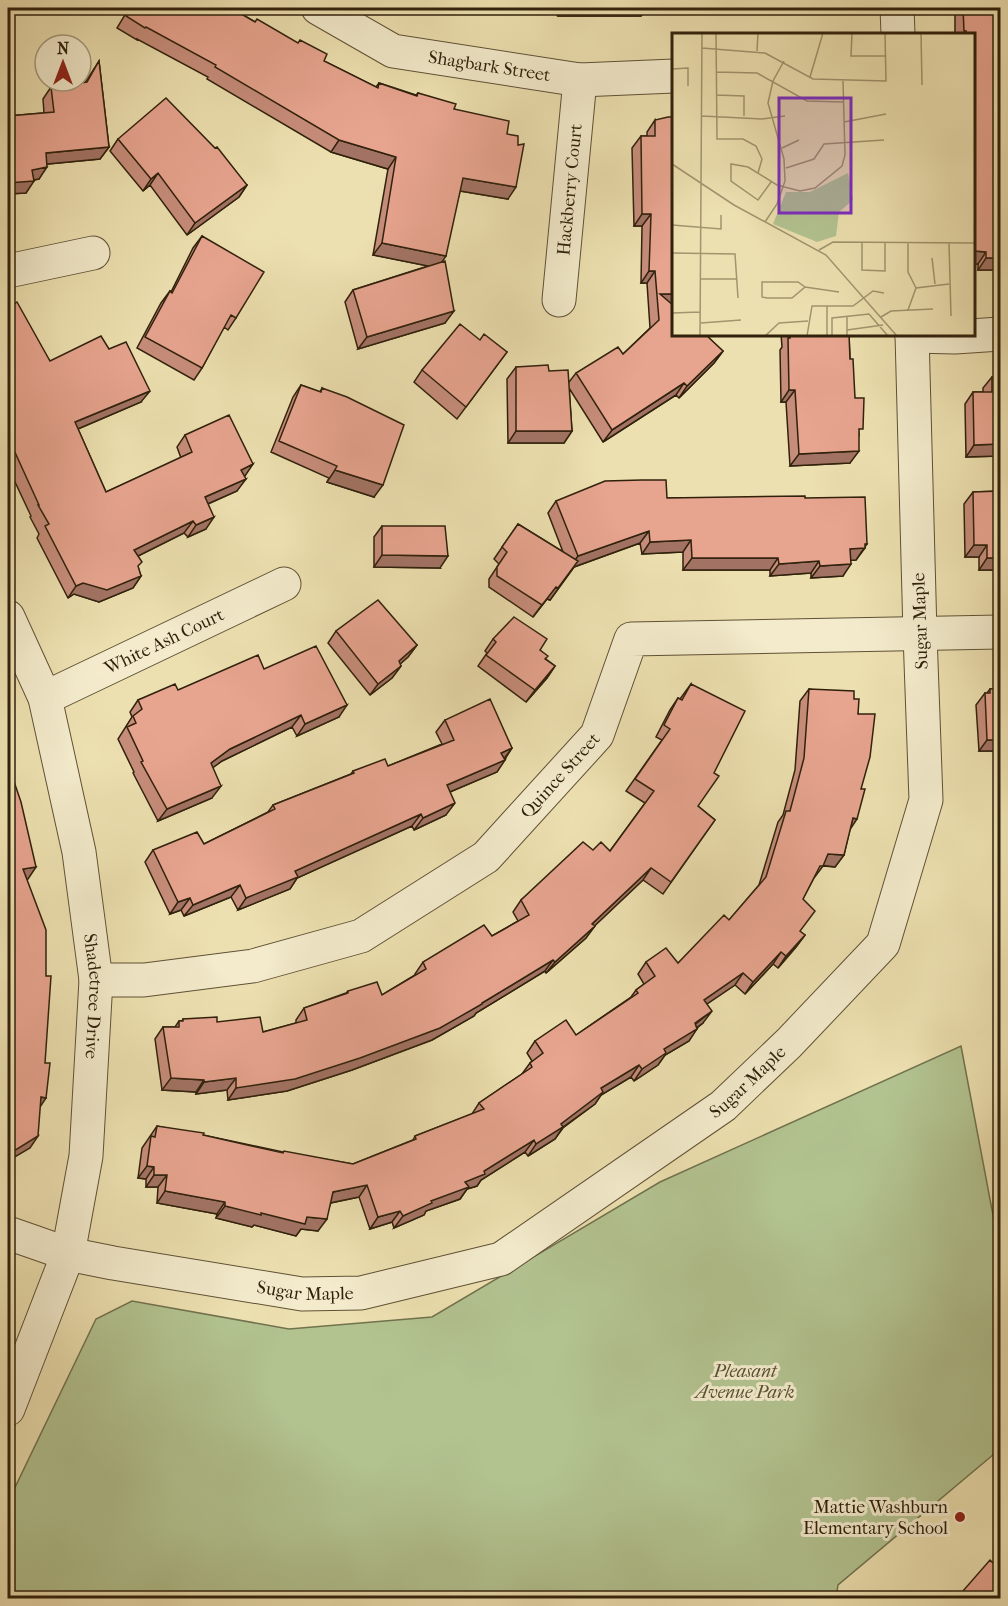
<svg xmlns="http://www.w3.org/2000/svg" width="1008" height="1606" font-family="'IM FELL French Canon',serif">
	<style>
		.green { fill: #b2c390; stroke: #71724e; stroke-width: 1.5 }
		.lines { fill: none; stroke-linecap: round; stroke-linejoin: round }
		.minor-casing { stroke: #5f5135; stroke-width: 35 }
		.minor { stroke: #f3ebcc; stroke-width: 33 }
		.wall { fill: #c78d7b; stroke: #30210c; stroke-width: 1.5 }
		.shaded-wall { fill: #a27364; stroke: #30210c; stroke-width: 1.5 }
		.building { fill: #e7a48f; stroke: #30210c; stroke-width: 1.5 }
		.poi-dot { fill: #8f2418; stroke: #f3ebcc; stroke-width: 2 }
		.labels { text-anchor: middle; stroke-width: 6; stroke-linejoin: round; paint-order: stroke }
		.street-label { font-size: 18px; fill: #30210c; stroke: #f3ebcc }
		.park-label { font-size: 18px; font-style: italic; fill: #575234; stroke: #f3ebcc }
		.poi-label { font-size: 18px; fill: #30210c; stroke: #f3ebcc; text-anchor: end }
		.inset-road { fill: none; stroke: #a1946e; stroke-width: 1.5 }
		.view { fill: #7b2cbf; fill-opacity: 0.15; stroke: #7b2cbf; stroke-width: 3 }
		.inset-edge { fill: none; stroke: #30210c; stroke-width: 3 }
	</style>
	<rect width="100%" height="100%" fill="#ede0b0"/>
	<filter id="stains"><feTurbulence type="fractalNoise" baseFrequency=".00333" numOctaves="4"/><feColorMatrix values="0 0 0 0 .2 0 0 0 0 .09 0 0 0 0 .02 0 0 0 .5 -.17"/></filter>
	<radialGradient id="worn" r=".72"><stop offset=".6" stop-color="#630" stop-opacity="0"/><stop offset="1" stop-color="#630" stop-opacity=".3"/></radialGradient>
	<!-- green -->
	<path class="green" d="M961,1046L1000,1252V1449L838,1585L836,1598H8V1502L96,1319L132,1301L289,1329L432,1317L660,1182Z"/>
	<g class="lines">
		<!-- minor casing -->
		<g class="minor-casing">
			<g id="minor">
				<path id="s1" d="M318,8L393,51L580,80L674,76"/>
				<path d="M897,8L898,34"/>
				<path d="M8,271L93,253"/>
				<path id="s2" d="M559,300L580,80"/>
				<path d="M912,336L955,337L1000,334"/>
				<path id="s3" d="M8,617L45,698L79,852L96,980L86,1156L68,1254L8,1409"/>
				<path id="s4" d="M45,698L284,584"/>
				<path id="s5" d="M96,980H144L253,966L361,936L486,857L597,735L631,639L1000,632"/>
				<path id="s6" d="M8,1233L68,1254L113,1263L302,1294L361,1293L501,1259L723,1106L789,1043L883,944L926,800L920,634L912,334"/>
			</g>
		</g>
		<!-- minor -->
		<use href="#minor" class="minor"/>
	</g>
	<!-- wall -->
	<path class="wall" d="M129,8H231L324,61L376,87L379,83L416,95L418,93L454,109L507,134L508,199L460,191L442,262L445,323L358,349L345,302L353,290L428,266L373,255L388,169L331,152L207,79L208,77L137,39V40L117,28Z
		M551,8H827L825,11L726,10L724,12L690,13V8H646L641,16H558Z
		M959,8H1000V270H978V264H974V34H955V14Z
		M99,61L109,147L100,159L47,164L39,179L34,180L26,193L8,194V116L44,113L43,99L51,87L85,83Z
		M655,120L674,306H673L723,351L714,363L679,398L676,395L603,442L569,388L572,431L564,443H508L507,379L516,367L549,371L569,382L576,373L623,354L650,328L647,283H641L642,226H634L632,148L641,136H647V132Z
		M118,139L247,185L239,197L187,235L150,185L143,191L110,151Z
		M202,236L236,318L228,330L224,327L202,368L194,380L137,348L161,303L170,291L171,292L193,248Z
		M8,308L50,361L141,402L78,429L106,492L181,458L177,447L185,435L244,476L237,491L208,504L206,529L188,537L184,533L138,556V567L141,576L133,588L99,602L74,594L68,598L37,538L39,534L30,517L31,516L8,467Z
		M781,334H849L850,359L859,435L850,463L790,466L786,402H781L780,350L782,347Z
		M480,340L507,352L457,419L414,382L422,370Z
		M1000,376V456L966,457L965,404L973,392H983V388L992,377Z
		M301,385L320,392L322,388L374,497L327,482L329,478L271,452L293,397Z
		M1000,491V570H979V557H965L964,504L973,492Z
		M667,498H805L865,547V548L856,560H851L843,576L811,578V573L770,576V570H683V552L642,554L640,543L574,567L550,600L547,599L533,617L489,587V579L499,564L494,559L518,524L563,552L548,513L556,501Z
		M382,526L440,568L374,567V537Z
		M336,631L417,645L408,657L400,664L401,666L392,678L370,695L328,643Z
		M493,639L540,650L546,659L555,666L547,678L526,702L478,666L487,653L485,651Z
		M264,669L339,717L297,736L292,727L222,761L213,767L212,798L158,821L133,773L134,772L118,739L132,717L130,712L138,700Z
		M1000,679V751H979L976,705L985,693H987L990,689H996L995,687Z
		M691,684L698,806L715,820L663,894L643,880L594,926L586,938L546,973L545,971L476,1013L474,1016L432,1040L352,1070L287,1091L228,1100L227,1090L196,1094V1092L162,1090L155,1039L163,1027H175L179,1021H182L183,1019L217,1022L263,1032L296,1023V1020L304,1008L346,993L348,991L382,995L415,975V974L423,962L492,936L518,921L513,912L521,900L593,850L610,851L645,803L626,791L662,740L656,737L670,710L678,698L680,699Z
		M809,689L854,699L858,714L850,829L844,855L835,867L823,866L814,878L803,899L800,932L805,935L796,947L778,968L773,964L745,994L735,985L707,1004L703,1023L697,1028L689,1041L665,1055L658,1065L634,1081L631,1077L601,1095L595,1104L563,1128L555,1139L528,1156L525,1152L481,1180L477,1186L467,1189L460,1199L426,1211L424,1215L394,1228L392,1222L370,1229L359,1197L331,1203L318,1231L301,1229L296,1236L254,1225L252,1227L216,1218L217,1214L157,1203L158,1187H146V1179L138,1178L142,1148L157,1126L203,1135L283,1152L353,1164L413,1140L415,1136L472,1114L479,1103L522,1074L530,1063L532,1061L527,1053L535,1041L576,1035L631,997L636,990L644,984L638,974L646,962L678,963L729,920L759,885L778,822L783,815L795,770L800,701Z
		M445,720L512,748L497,772L450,792L446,815L414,830L412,826L297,878L290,889L238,910L231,897L184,916L181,910L170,914L145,862L153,850L204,844L268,812L273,805L351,774L353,771L388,766L442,744L436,732Z"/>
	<!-- shaded-wall -->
	<path class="shaded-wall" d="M564,8H690H646L641,16H558Z
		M694,8H827L825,11L726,10L724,12L690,13Z
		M339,140L396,157L388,169L331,152Z
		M109,147L100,159L37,165L46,153Z
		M47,167L39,179L27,181H34L26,193L8,194V183L32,170Z
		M158,173L150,185L143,191L151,179Z
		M463,178L516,187L508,199L454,190Z
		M247,185L239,197L187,235L195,223Z
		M642,214H651L642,226H634Z
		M382,243L446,256L438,268L373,255Z
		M974,251L986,252L978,264H974Z
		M986,258H1000V270H978Z
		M649,271H655L647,283H641Z
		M660,294H674V306H658Z
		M454,311L445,323L358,349L367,337Z
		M723,351L714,363L679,398L687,386Z
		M684,383L676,395L603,442L612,430Z
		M789,390H795L786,402H781Z
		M150,391L141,402L66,434L75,422Z
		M516,431H572L564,443H508Z
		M1000,444V456L966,457L974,445Z
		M859,451L850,463L790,466L799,454Z
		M253,464L245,476L233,482L241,470Z
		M335,470L383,485L374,497L327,482Z
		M246,479L237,491L196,509L205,497Z
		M214,517L206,529L188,537L196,525Z
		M193,521L184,533L126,562L134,550Z
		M649,531L640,543L574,567L550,600L547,599L533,617L578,556Z
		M691,540L683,552L642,554L650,542Z
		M865,544H867L856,560L842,561L850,549Z
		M974,545H987L979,557H965Z
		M382,555L448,556L440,568L374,567Z
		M692,558H778L770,570H683Z
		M987,558H1000V570H979Z
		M819,561L811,573L770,576L779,564Z
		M851,564L843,576L811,578L820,566Z
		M141,576L133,588L99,602L74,594L68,598L76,586L83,583Z
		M417,645L408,657L390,673L399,661Z
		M401,666L392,678L370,695L378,684Z
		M555,666L547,678L526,702L535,690Z
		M347,705L339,717L297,736L305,724Z
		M301,715L292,727L222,761L203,775L211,763L230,749Z
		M987,740H1000V751H979Z
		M512,748L503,760L501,753Z
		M505,760L497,772L438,797L447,785Z
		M221,786L212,798L158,821L167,809Z
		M455,803L446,815L414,830L423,818Z
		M421,814L412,826L297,878L290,889L238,910L246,898L295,871Z
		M853,818L857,819L849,831Z
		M828,854L844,855L835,867L820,865Z
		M36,867L28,879L15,881L23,869Z
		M651,868L643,880L584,936L592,924Z
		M240,885L231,897L184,916L193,905Z
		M190,898L181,910L170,914L178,902Z
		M595,926L586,938L546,973L555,962Z
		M805,935L796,947L778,968L786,956Z
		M781,952L773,964L745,994L753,982Z
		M553,960L545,971L476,1013L474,1016L432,1040L352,1070L287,1091L228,1100L236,1088L482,1003Z
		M743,973L735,985L695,1012L704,1000Z
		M712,1011L703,1023L689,1033L697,1029L689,1041L665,1055L658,1065L634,1081L642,1069L664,1049Z
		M639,1065L631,1077L601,1095L595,1104L563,1127L555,1139L528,1156L536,1144L561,1124L601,1088Z
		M171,1078L204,1080L196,1092L162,1090Z
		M236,1078L227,1090L196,1094L204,1082Z
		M41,1097L46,1098L38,1110Z
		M38,1136L30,1148L8,1161V1150Z
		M534,1140L525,1152L481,1180L477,1186L467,1189L460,1199L426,1211L424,1215L394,1228L403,1216L484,1171Z
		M147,1166L154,1167L146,1179L138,1178Z
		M154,1175H167L158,1187H146Z
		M367,1185L359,1197L325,1204L333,1192Z
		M165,1191L225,1202L217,1214L157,1203Z
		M225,1206L261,1213L307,1217L327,1219L318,1231L301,1229L296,1236L254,1225L252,1227L216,1218Z
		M400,1211L392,1222L370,1229L378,1217Z"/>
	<!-- building -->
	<path class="building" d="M131,8H231L255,22L257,19L298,43L300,40L327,54L324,61L378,88L379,83L417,96L418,93L456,104L454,109L509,121L507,134L518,136V145L524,144L516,187L463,178L446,256L382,243L396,157L339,140L215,67L216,65L146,27L145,28L126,16Z
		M963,8H1000V258H986V252L974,251V34H966V31H964Z
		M99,61L109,147L46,153L47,167L32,170L34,181L8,183V116L54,112L51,87L87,82Z
		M166,98L215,148L217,147L247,185L195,223L158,173L151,179L118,139Z
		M668,117H674V294H660L674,306V334H705L723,351L687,386L684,383L612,430L576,373L618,347L623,354L659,320L655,271H649L651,214H642L641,136H655V120Z
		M202,236L264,272L236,318L231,315L202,368L145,337L170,291L172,293Z
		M445,261L454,311L367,337L353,290Z
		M17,302L50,361L101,336L109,349L126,342L150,391L75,422L106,492L192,452L185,435L229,415L253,464L241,470L246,479L205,497L214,517L196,525L193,521L134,550L142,562L138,566L141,576L107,590L83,583L76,586L45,526L49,524L38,505H39L8,437V308Z
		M460,324L480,340L484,334L507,352L466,407L422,370Z
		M790,334H849L850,359H853L855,398H864L863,429H859V451L799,454L795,390H789L788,338H790Z
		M548,365L549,371L568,370L572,431H516V367Z
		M1000,376V444L974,445L973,392H992V377Z
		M301,385L321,392L322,388L347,397L404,425L383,485L335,470L337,466L279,441Z
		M642,480H666L667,498L805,496V498L865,497L867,544H865V548L850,549L851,564L820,566L819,561L779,564L778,558H692L691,540L650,542L649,531L578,556L556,501L605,481Z
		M1000,491V558H987V545H974L973,492Z
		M518,524L578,561L558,588L556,587L542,605L497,576V567L507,552L502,547Z
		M382,526H445L448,556L382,555Z
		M378,600L417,645L399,661L401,666L378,684L336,631Z
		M514,617L547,639L540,650L548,656L545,659L555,666L535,690L486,655L496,642L493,639Z
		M316,646L347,705L305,724L301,715L230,749L211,763L221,786L167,809L141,762L143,761L127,727L136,723L133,716L142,709L138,700L175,684L178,690L258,655L264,669Z
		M691,684L745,711L714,773L719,776L698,806L715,820L671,882L651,868L592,924L595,926L555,962L553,960L482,1003V1004L440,1028L360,1058L295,1079L236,1088V1078L204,1082V1080L171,1078L163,1027H179V1021H183V1019L217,1017V1022L260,1017L263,1032L307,1020L304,1008L348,993V991L377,982L382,995L426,969L423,962L484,925L492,936L529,915L521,900L583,842L593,850L601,842L610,851L654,791L635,779L670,729L664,725L678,698L682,700Z
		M1000,688V740H987L985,693H990V689Z
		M809,689L854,691V699H859L858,714H875L870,757L861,789H865L857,819L853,818L844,855L828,854L823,866H820L803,899L815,911L800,931L805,935L786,956L781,952L753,982L743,973L704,1000L712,1011L695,1023L697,1029L664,1049L666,1053L642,1069L639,1065L601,1088L603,1092L561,1124L563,1127L536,1144L534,1140L484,1171L485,1174L465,1182L469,1187L431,1201L432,1203L403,1216L400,1211L378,1217L367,1185L333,1192L327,1219L307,1217L305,1224L261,1213V1215L225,1206V1202L165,1191L167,1175H154V1167L147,1166L151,1136L155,1137L157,1126L204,1133L203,1135L283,1153L284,1151L353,1164L416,1139L415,1136L484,1109L479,1103L532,1067L530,1063L543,1053L535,1041L566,1020L576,1035L638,993L636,990L655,976L646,962L666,948L678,963L724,915L729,920L766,877L786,811H790L804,758Z
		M490,699L512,748L501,753L505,760L447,785L455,803L423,818L421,814L295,871L298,877L246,898L240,885L193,905L190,898L178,902L153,850L197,832L204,844L275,809L273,805L354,773L353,771L385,759L388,766L454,740L445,720Z
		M8,764L21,802L36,867L23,869L46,930V976H51L45,1063H50L46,1098L41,1097L38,1136L14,1151L8,1150Z
		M990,1560L1000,1570V1596L999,1599H956Z"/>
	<!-- markers -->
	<circle class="poi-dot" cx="960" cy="1517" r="6"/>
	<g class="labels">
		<!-- street labels -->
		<g class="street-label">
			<text dy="6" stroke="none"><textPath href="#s1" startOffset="184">Shagbark Street</textPath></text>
			<text dy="6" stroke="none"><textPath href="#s2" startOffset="111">Hackberry Court</textPath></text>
			<text transform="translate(920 621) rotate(-92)" y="6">Sugar Maple</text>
			<text dy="6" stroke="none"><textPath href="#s4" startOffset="132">White Ash Court</textPath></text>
			<text dy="6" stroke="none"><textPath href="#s5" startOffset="528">Quince Street</textPath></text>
			<text dy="6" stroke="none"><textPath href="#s3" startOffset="392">Shadetree Drive</textPath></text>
			<text dy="6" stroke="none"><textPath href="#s6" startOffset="808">Sugar Maple</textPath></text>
			<text dy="6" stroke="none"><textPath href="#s6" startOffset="304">Sugar Maple</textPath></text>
		</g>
		<!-- park labels -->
		<g class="park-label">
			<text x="745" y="1377">Pleasant<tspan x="745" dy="21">Avenue Park</tspan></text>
		</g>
		<!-- poi labels -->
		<g class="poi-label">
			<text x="948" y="1513">Mattie Washburn<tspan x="948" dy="21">Elementary School</tspan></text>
		</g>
	</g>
	<!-- overview -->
	<g transform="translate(672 33)">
		<rect width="303" height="303" fill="#ede0b0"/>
		<path d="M176,140L181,167L167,179L164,203L145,209L101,191L114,159H138Z" fill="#b2c390"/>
		<path class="inset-road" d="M44,0L45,106H71L84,113L90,126L86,140M180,0L179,23H214M249,0L250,52M30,15L93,20L141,46L214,48L213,0M85,18L86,0M0,36L16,35V53M44,39L85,40L135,68L171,69M138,44L151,0M44,62L72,63V83M30,83L90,86L113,83M172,89L214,81M110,115L127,107M0,131L62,172L154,222L225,303M114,135L142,126L152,111L212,107M99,149L86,167L59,148V131L76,134L105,152L128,158L143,155L170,133L173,122L171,48M93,189L105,171L113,148L112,126L96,70L101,48L112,28M0,192L49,196V182M190,209V237L213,238V209M236,209V239L244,255M277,210L279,283M147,217L161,209L303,210M0,220L63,221L66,265M260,225L263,251M28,246H65M90,249H126L133,254L120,265H95L90,264ZM133,254L167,259M236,277L244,255L277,251M0,280L28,279M175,284V303M209,284L219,278L261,276M29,290L69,287M175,297L211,292M28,303L30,0M93,303L107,290L136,288M135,303L140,273H181L201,258L212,260M155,303V273M160,303V285L197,281L216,303"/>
		<path class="view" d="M107,65H179V180H107Z"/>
		<rect width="303" height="303" class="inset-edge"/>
	</g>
	<!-- margin -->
	<rect width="1008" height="1606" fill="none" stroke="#ede0b0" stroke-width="30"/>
	<rect x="9" y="9" width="990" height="1588" fill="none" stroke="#30210c" stroke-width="3"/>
	<rect x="15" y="15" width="978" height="1576" fill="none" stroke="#30210c" stroke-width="1.5"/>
	<!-- north arrow -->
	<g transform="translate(63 63)"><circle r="28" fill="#f3ebcc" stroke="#a59a7f" stroke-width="1.5"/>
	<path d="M0-4.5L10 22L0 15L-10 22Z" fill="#8f2418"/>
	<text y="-9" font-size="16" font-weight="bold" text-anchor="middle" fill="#30210c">N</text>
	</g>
	<rect width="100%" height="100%" filter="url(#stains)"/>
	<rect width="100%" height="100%" fill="url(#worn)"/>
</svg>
